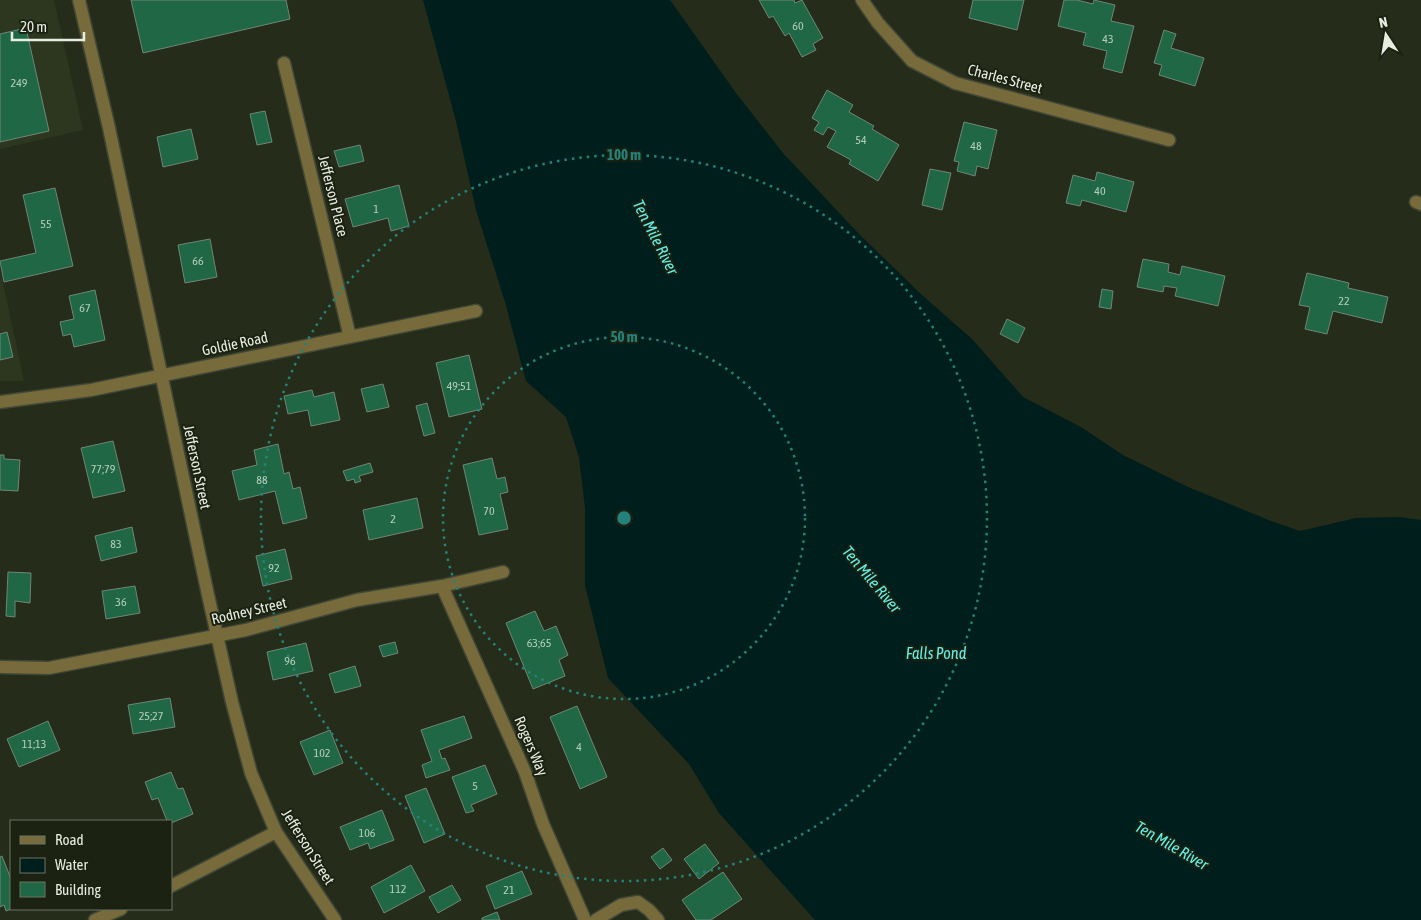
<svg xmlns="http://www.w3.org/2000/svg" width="1421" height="920" font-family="'Asap Condensed',sans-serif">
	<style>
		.built { fill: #2d371f }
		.water { fill: #001e1c }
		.building { fill: #206845; stroke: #6f8578 }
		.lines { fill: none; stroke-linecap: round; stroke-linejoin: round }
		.minor-casing { stroke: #404736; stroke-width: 15 }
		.minor { stroke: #776b3b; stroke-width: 12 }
		.ring { fill: none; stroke: #25827a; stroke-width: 2.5; stroke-dasharray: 2.5 5 }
		.labels { text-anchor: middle; stroke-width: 4; stroke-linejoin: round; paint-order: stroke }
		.number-label { font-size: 12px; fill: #b5ccba }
		.street-label { font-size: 15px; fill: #e7ede1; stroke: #1b2211 }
		.water-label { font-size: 16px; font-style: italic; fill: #63efe7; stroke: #1b2211 }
		.centre { fill: #25827a; stroke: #1b2211; stroke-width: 2.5 }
		.ring-label { font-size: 15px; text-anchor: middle; font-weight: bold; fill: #25827a; stroke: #1b2211; stroke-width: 4; stroke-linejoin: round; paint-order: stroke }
	</style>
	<rect width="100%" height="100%" fill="#252c1a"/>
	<!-- built -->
	<path class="built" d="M0,0H54L83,130L0,149Z
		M0,269L24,381H0Z"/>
	<!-- water -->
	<path class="water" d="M423,0H670L736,93L783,153L859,234L923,296L972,339L1023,397L1081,427L1123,455L1188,487L1271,521L1300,531L1356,518L1399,517L1421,520V920H815L719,813L689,764L608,678L585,585V508L579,457L566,417L526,381L505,302L476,210L456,121Z"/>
	<!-- building -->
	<path class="building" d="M131,0H286L290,19L143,53Z
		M759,0H794L795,3L802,0L823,38L813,44L816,50L802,57L789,33L785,36L773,16L769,18Z
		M973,0H1024L1017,30L969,18Z
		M1064,0H1077L1093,4L1094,0L1115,5L1111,21L1134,26L1122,73L1103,68L1107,51L1083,45L1086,33L1058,26Z
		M26,28L49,131L0,142V34Z
		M1164,30L1176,34L1171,48L1204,58L1195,86L1159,75L1162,65L1154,63Z
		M827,90L853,105L849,112L874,126L872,129L899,145L878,181L849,164L851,160L827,147L836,131L828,127L823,135L814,130L819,122L812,118Z
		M265,111L272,142L257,145L250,114Z
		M964,122L997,130L988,169L977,166L975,176L957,171L959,162L954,161Z
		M191,129L198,159L163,167L157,137Z
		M360,145L364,161L339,167L334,151Z
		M930,169L951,173L942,210L922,205Z
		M1097,172L1134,182L1126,212L1082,200L1080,206L1066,203L1073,175L1095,181Z
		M399,185L409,226L391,231L388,218L353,227L345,199Z
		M55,188L73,266L4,282L0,261L36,253L23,195Z
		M210,239L217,277L185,283L178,245Z
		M1143,259L1169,264L1168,272L1180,275L1182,266L1225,276L1218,306L1175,296L1177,288L1164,286L1163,292L1137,287Z
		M1307,273L1349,283L1348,288L1388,297L1382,323L1333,311L1327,334L1305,329L1310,307L1299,305Z
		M1102,289L1113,291L1111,309L1099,307Z
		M95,290L105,340L74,347L71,334L63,336L60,322L74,319L69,296Z
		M1007,319L1025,328L1018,343L1000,334Z
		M7,332L13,357L0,360V334Z
		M469,355L482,409L449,417L436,363Z
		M383,384L389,407L367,412L361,389Z
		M312,390L314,397L334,392L340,420L311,426L308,410L288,414L284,396Z
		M427,403L435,433L424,436L416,406Z
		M113,441L125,491L93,498L81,448Z
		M278,444L284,474L289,472L293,489L300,487L307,518L283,524L275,491L239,500L232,471L257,465L254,450Z
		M0,455H4V459L20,460L18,491L0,490Z
		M492,458L497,479L505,477L508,492L500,494L508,529L479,535L463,465Z
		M370,463L373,472L359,476L361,481L355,483L354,479L347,481L343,471Z
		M417,498L423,528L369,540L363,510Z
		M132,527L137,552L101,561L95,536Z
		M285,549L292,579L263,586L256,556Z
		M8,572L31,573L30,603L15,601V617L6,616Z
		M135,586L140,613L106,619L102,591Z
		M535,611L544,631L556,626L568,655L559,660L565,676L533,689L506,623Z
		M395,642L398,653L383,657L379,646Z
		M306,643L313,671L273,680L267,652Z
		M355,666L361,686L335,693L329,674Z
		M170,698L175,727L133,734L128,705Z
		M577,706L607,777L580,789L550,717Z
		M464,716L472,738L439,750L442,759L445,758L450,770L426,778L422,765L432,761L421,730Z
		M48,721L60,750L19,767L7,739Z
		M330,730L343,763L314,775L300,742Z
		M485,765L497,794L471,805L474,811L466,813L452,777Z
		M171,772L178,789L183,788L193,814L171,823V821H167L158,798L152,800L145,782Z
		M426,788L445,834L424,843L405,796Z
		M382,810L394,840L370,849L368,843L350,850L340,827Z
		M705,844L719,863L699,879L684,859Z
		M663,848L672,860L660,869L651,857Z
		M2,856L11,879V909L6,911L4,905L0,907V857Z
		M411,865L425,891L384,913L371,887Z
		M522,871L532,894L495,909L486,886Z
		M723,872L742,899L711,920H696L682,900Z
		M452,885L461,900L438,913L429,897Z
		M497,912L500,920H482V918Z"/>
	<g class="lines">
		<!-- minor casing -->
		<g class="minor-casing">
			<path id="minor" d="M79,0L109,128L208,595L232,702L251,773L276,832L335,920
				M862,0L878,23L912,61L955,83L1169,140
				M284,63L350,337
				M1416,202L1421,204
				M0,402L91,390L476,311
				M442,586L525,772L543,824L585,920
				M0,667L49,668L246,630L357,600L442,586L503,572
				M171,886L276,832
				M95,920L121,909
				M596,920L621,905L638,902L649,910L658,920"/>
		</g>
		<!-- minor -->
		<use href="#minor" class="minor"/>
	</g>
	<!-- distance rings -->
	<g class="ring">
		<circle cx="624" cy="518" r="181"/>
		<circle cx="624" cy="518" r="363"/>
	</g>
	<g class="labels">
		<!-- number labels -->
		<g class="number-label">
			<text x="798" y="30">60</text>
			<text x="1108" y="43">43</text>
			<text x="19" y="87">249</text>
			<text x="861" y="144">54</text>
			<text x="976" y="150">48</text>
			<text x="1100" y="195">40</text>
			<text x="376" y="213">1</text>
			<text x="46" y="228">55</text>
			<text x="198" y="265">66</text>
			<text x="1344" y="305">22</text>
			<text x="85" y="312">67</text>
			<text x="459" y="390">49;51</text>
			<text x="103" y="473">77;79</text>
			<text x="262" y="484">88</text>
			<text x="489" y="515">70</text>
			<text x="393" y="523">2</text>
			<text x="116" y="548">83</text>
			<text x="274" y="572">92</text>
			<text x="121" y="606">36</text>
			<text x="539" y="647">63;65</text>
			<text x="290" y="665">96</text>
			<text x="151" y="720">25;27</text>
			<text x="34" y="748">11;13</text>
			<text x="579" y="751">4</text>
			<text x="322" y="757">102</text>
			<text x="475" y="790">5</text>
			<text x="367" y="837">106</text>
			<text x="398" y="893">112</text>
			<text x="509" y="894">21</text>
		</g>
		<!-- street labels -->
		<g class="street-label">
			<text transform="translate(1005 79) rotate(15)" y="5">Charles Street</text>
			<text transform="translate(333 196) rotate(76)" y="5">Jefferson Place</text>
			<text transform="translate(235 344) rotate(-12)" y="5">Goldie Road</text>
			<text transform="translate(197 467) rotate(78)" y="5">Jefferson Street</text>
			<text transform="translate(249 611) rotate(-13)" y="5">Rodney Street</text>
			<text transform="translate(531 746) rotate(67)" y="5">Rogers Way</text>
			<text transform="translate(308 847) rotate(58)" y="5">Jefferson Street</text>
		</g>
		<!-- water labels -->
		<g class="water-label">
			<text transform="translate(656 237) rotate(63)" y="6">Ten Mile River</text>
			<text transform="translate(872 579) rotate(50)" y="6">Ten Mile River</text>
			<text x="936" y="659">Falls Pond</text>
			<text transform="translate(1172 845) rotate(30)" y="6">Ten Mile River</text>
		</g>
	</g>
	<circle cx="624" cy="518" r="8" class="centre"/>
	<g class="ring-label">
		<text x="624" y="160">100 m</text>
		<text x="624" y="342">50 m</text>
	</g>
	<!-- legend -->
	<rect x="10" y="820" width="162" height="90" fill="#1b2211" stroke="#6d7364"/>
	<rect x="20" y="836" width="25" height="8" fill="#776b3b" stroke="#6d7364"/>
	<text x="55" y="845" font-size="15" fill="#e7ede1">Road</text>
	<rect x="20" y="858" width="25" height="15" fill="#001e1c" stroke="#6d7364"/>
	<text x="55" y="870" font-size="15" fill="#e7ede1">Water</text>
	<rect x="20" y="882" width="25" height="15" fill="#206845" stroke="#6d7364"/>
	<text x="55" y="895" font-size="15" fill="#e7ede1">Building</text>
	<!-- north arrow -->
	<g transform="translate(1386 35) rotate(348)" stroke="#1b2211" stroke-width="4" paint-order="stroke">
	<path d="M0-4L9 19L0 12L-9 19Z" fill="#e7ede1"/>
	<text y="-8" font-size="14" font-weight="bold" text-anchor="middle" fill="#e7ede1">N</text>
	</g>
	<!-- scale -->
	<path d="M12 32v8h72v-8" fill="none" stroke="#e7ede1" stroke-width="2.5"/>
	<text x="20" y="32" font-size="15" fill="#e7ede1" stroke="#1b2211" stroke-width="4" paint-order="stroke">20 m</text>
</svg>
